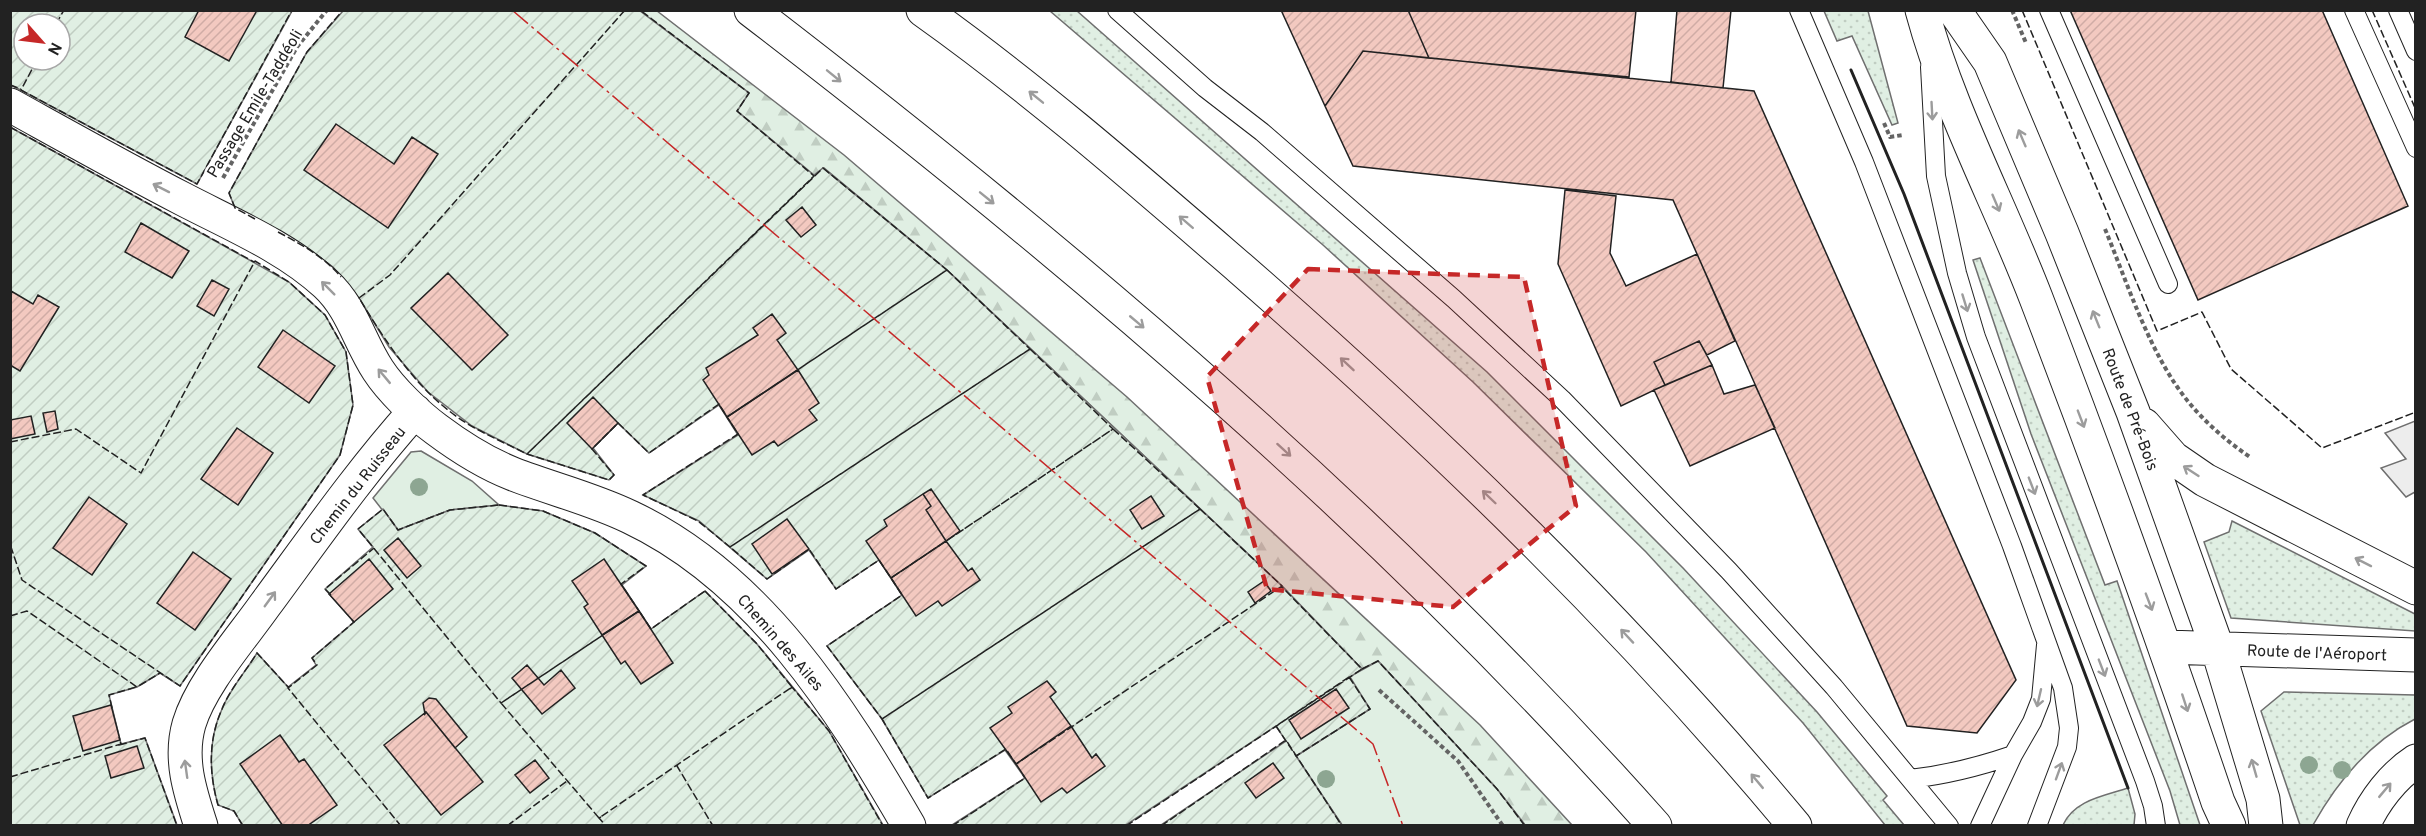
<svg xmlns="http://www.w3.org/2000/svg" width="2426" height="836" font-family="Overpass,sans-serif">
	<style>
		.grass { fill: url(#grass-dots); stroke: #6f6f6f; stroke-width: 1.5 }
		.forest { fill: url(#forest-firs); stroke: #6f6f6f; stroke-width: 1.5 }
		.park { fill: #e0efe3; stroke: #6f6f6f; stroke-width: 1.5 }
		.garden { fill: url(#garden-furrows); stroke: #6f6f6f; stroke-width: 1.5; fill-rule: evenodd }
		.parking { fill: #ededed; stroke: #6f6f6f; stroke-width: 1.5 }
		.building { fill: url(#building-hatch); stroke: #222; stroke-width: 1.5 }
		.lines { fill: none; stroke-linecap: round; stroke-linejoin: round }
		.lane-casing { stroke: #222; stroke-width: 20 }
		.street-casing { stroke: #222; stroke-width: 35 }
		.primary-casing { stroke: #222; stroke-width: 35 }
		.highway-casing { stroke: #222; stroke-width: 35 }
		.path { stroke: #646464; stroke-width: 4; stroke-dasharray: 4.5 3; stroke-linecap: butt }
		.lane { stroke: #fff; stroke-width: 18 }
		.street { stroke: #fff; stroke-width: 33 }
		.primary { stroke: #fff; stroke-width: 33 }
		.highway { stroke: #fff; stroke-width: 33 }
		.fence { stroke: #222; stroke-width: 1.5; stroke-dasharray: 8 3; stroke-linecap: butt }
		.wall { stroke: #222; stroke-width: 3 }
		.power { stroke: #c62828; stroke-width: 1.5; stroke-dasharray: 21 4.5 3 4.5; stroke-linecap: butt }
		.tree { fill: #8da692 }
		.oneway { stroke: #9c9c9c }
		.marked { fill: #c62828; fill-opacity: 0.2; stroke: #c62828; stroke-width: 4.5; stroke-dasharray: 12 8; stroke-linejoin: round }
		.labels { text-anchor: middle; stroke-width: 4.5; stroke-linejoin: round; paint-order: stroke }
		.street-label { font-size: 16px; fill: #222; stroke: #fff }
	</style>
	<defs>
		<pattern id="grass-dots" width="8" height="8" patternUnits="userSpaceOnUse" patternTransform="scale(1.5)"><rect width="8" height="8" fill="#e0efe3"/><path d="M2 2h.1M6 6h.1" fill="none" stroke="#c0cdc2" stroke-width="1.8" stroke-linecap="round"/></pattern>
		<pattern id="forest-firs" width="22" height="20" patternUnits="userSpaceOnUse" patternTransform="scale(1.5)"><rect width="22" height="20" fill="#e0efe3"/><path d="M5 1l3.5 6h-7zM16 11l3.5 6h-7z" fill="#c0cdc2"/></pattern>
		<pattern id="garden-furrows" width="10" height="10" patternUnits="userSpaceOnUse" patternTransform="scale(1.5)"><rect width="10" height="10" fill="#e0efe3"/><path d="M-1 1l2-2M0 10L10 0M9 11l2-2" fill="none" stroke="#c0cdc2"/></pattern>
		<pattern id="building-hatch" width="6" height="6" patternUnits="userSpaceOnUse" patternTransform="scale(1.5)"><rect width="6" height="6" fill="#f3c9c0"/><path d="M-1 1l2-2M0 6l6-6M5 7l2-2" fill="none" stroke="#d0aca5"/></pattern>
	</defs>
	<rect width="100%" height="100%" fill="#fff"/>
	<!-- grass -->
	<path class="grass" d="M1050,11H1077L1487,372L1683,568L1817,712L1887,796L1883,800L1904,825H1885L1803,723L1646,552L1473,382L1323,245Z
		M1824,11H1868L1898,123L1892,125L1852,36L1837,41Z
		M1980,258L2105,585L2117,581L2200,825H2180L2170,791L2031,434L1973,260Z
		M2232,521L2415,614V631L2231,618L2204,542L2229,532Z
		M2284,692L2415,695V719C2370,742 2337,782 2313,825H2300L2261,711Z
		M2128,788L2135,814L2134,825H2063C2074,800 2104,796 2128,788Z"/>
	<!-- forest -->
	<path class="forest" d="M640,11H657L844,155L1127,397L1480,725L1572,825H1525L1497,789L1378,661L1362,669L1282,586L947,270L824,168L814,176L737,111L749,93Z"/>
	<!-- park -->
	<path class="park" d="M421,451L472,481L499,505L450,510L398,530L373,498L411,452Z
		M1378,661L1497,789L1525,825H1342L1296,756L1370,709L1349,677Z"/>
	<!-- garden -->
	<path class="garden" d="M620,10L623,12L625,11H640L749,93L737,111L814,175L823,168L947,270L1282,586L1362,669L1350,677L1370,709L1296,756L1342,825H1161L1286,741L1276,726L1126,825H952L1025,778L1005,750L928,798L882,719L827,646L902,595L879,560L836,589L809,550L767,579L699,521L643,495L738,435L719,405L649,453L618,423L593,448L614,475L609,480L527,454L472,426L428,392L389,347L359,298L333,267L302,245L235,208L229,193L307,52L343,11Z
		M10,11H292L197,184L11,85ZM24,24H60V60H24Z
		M10,127L289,282L325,315L346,352L353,405L340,455L180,686L160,673L137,687L109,695L121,744L145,738L177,825H11Z
		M499,505L543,511L595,533L646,566L622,585L651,629L705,591L757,644L829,731L883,825L243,826L234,811L218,805C209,773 208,740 222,709C230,689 246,671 257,653L288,687L316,665L312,658L354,622L325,589L373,547L358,529L383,509L398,530L450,510Z"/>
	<!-- parking -->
	<path class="parking" d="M2415,421V492L2406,497L2381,468L2406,459L2385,433Z"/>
	<!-- building -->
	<path class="building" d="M199,10H253L256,12L229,61L185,37Z
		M1281,10H1408L1429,58L1363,51L1325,106Z
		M1408,10H1636L1629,77L1429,58Z
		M1677,10H1731L1723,88L1671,82Z
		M2070,10H2322L2408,206L2198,300Z
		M1363,51L1754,91L2016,680L1977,733L1907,726L1673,200L1353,166L1325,106Z
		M336,124L394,164L412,137L438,154L388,228L304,170Z
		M1565,190L1616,196L1610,253L1626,286L1697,254L1735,341L1707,355L1699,341L1654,362L1665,385L1621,406L1558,264Z
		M802,207L816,225L801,237L786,220Z
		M141,223L189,251L172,278L125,252Z
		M448,273L508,335L472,370L411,308Z
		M212,280L229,289L214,316L197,306Z
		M11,291L33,304L38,295L59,307L20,371L10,365Z
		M772,314L786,333L777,340L798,370L727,417L703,380L709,375L706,368L758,335L753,328Z
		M283,330L335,366L309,403L258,367Z
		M1699,341L1712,365L1665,385L1654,362Z
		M1712,365L1724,394L1755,385L1775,428L1690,466L1654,390Z
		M798,370L819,403L809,410L817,420L778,446L774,441L752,455L727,417Z
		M593,397L618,423L592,449L567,423Z
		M55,411L58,429L47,432L43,413Z
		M31,416L35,434L10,439V420Z
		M237,428L273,453L238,505L201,479Z
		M931,489L960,531L946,541L926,510L931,506L923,494Z
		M923,494L931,506L926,510L946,541L891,578L866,541L887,526L884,520Z
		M1151,496L1164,516L1142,529L1130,510Z
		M89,497L127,524L92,575L53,548Z
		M787,519L809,549L772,574L752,544Z
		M398,538L421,566L407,578L384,550Z
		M946,541L968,571L972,568L980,580L942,606L938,601L916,616L891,578Z
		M193,552L231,579L195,630L157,603Z
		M369,559L393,589L354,622L329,594Z
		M604,559L639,611L602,635L584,607L588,604L572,581Z
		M1264,581L1271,591L1255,603L1248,592Z
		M639,611L673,663L641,684L625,661L621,664L602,635Z
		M527,665L544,685L561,670L575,688L542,714L512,678Z
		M1047,681L1056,692L1050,697L1071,726L1016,764L990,728L1012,713L1008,707Z
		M1336,689L1349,708L1301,739L1289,720Z
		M429,698L436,699L467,737L455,748L426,712L425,714L423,703Z
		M111,705L120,740L83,751L73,716Z
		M426,712L483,782L441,815L384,745Z
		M1071,726L1092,758L1096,754L1105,766L1067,793L1062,788L1041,802L1016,764Z
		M280,735L299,762L304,759L337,805L307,826H283L240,764Z
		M137,746L144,768L111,778L105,756Z
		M535,760L549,778L530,793L515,775Z
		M1273,763L1284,778L1256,798L1245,783Z"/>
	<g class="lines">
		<!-- lane casing -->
		<g class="lane-casing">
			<path id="lane" d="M1117,10L1205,88L1262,132L1454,299L1562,399L1729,571L1834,687L1949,826
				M1799,10L1864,162L2012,546L2063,688L2069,728L2067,747L2037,826
				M2049,10L2168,284
				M2354,10L2416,148
				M2398,10L2416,51
				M1930,67L1936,176L1957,273L1976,337L2145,781L2153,806L2156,826
				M1910,779C1946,775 1978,767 2013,755L2032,722L2041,699L2046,645
				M1980,826L2013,755"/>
		</g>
		<!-- street casing -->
		<g class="street-casing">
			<path id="street" d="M10,105C68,137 125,169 183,199C231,224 286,247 326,284C352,308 359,341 378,370C391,390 417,415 436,429C460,447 485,463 513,474C552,489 593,499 630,517C759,578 840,707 909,826
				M201,826C190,792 179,759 189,724C201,684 241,639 265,605C313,540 361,471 415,411"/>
		</g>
		<!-- primary casing -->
		<g class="primary-casing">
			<path id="primary" d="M1922,10C1949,110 1999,202 2036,298C2100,465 2161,633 2218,802L2229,826
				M1954,10L1990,62L2062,233L2133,412L2218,650L2263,799L2266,826
				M2144,425L2173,458L2205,480L2416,588
				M2166,647L2416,655
				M2363,826C2374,801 2393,776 2416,761"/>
		</g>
		<!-- highway casing -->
		<g class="highway-casing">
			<path id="highway" d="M751,10C1074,258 1385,522 1655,826
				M923,10C1034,89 1137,179 1240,268C1438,441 1626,623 1795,826"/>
		</g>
		<!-- path -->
		<path class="path" d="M2012,10L2026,43
			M1884,123L1890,137L1903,135
			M223,178L297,47L327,10
			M2105,229C2129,287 2151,358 2191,405C2208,425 2228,442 2250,457
			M1379,690L1458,761L1503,826"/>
		<!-- lane -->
		<use href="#lane" class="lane"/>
		<!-- street -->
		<use href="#street" class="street"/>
		<!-- primary -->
		<use href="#primary" class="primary"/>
		<!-- highway -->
		<use href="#highway" class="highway"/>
		<!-- fence -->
		<path class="fence" d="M625,10L390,275L359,298C389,347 422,398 473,427C491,437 509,445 527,454L814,176L737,111L749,93L640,10
			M2022,10L2157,331L2202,312L2231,369L2322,448L2416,412
			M2372,10L2416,110
			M56,24L64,10
			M37,60L21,90L197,184L292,10
			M10,85L21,89
			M10,127L254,262
			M823,168L947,270L727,417L719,404L649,453L618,423L592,449L614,475L609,480L527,454Z
			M255,219L235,208L229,193L307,52L343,10
			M278,232C301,244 324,257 341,277
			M947,270L1030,349L730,547L698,521L643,495L738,434L727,417Z
			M1030,349L1113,429L891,578L879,560L836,589L809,549L767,579L730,547Z
			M1113,429L1200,509L882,719L827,646L902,595L891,578Z
			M10,442L76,429L141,473L255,261L289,282L325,315L346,352L353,405L340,455L180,686L22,580L10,544
			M499,505L543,511L595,533L646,566L621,584L639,611L501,703L358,529L383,509L398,530L450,510Z
			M1200,509L1282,586L1016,764L1006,749L928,798L882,719Z
			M705,591L757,644L792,687L599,818L501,703L639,611L651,629Z
			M331,595L325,589L374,548
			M10,616L27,611L137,687L160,673
			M352,620L354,622L312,658L317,665L288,688L401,826
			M1362,669L1378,661L1497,789L1525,826
			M1349,677L1370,709L1296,756L1276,726Z
			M790,689L792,687L829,731L883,826
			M112,708L109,695L136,687
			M119,745L145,738L177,826
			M678,765L677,766L713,826
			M10,777L121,744L119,737
			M601,817L599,818L606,826
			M243,826L234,811L218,805C209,773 208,740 222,709C230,689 246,671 257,653L289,688
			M507,826L567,781
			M952,826L1025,778L1023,775
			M1126,826L1362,669L1281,586
			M1161,826L1286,740L1342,826"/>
		<!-- wall -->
		<path class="wall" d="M1851,70L1904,194L2128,788"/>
		<!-- power -->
		<path class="power" d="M512,10L1373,744L1403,826"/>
	</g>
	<!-- trees -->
	<g class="tree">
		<circle cx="419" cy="487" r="9"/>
		<circle cx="2309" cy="765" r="9"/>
		<circle cx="2342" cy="770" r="9"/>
		<circle cx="1326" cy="779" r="9"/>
	</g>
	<!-- one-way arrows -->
	<defs><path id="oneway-shaft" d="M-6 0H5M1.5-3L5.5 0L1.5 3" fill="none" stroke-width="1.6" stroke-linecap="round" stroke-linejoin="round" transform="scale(1.5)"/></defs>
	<g class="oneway">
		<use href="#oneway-shaft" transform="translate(834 76) rotate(39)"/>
		<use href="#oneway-shaft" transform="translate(1036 97) rotate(-141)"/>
		<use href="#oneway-shaft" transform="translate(1932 111) rotate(87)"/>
		<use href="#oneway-shaft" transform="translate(2022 138) rotate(-113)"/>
		<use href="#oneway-shaft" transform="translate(161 188) rotate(-153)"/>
		<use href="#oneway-shaft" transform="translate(987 198) rotate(39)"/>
		<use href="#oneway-shaft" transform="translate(1996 203) rotate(67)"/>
		<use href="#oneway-shaft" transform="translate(1186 222) rotate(-139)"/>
		<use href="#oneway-shaft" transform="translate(328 288) rotate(-135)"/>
		<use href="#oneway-shaft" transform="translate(1965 303) rotate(73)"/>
		<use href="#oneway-shaft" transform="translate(2096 319) rotate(-112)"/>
		<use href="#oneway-shaft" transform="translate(1137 322) rotate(40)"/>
		<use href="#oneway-shaft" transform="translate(1347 364) rotate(-137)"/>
		<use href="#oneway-shaft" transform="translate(384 376) rotate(-130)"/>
		<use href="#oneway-shaft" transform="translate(2081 419) rotate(69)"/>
		<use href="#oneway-shaft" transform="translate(1284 450) rotate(42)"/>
		<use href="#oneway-shaft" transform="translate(2191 471) rotate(-147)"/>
		<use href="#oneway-shaft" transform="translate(2032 486) rotate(69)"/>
		<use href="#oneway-shaft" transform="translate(1489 497) rotate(-136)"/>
		<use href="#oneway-shaft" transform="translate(2363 562) rotate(-153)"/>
		<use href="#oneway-shaft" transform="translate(270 599) rotate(-54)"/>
		<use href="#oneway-shaft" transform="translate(2149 602) rotate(69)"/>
		<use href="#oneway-shaft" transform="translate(1627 636) rotate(-133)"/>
		<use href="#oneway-shaft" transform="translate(2102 668) rotate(69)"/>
		<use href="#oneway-shaft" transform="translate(2039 698) rotate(103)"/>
		<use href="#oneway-shaft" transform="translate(2185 703) rotate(72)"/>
		<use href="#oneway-shaft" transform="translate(2254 768) rotate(-106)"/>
		<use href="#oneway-shaft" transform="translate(186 769) rotate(-98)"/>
		<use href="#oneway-shaft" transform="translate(2059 771) rotate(-70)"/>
		<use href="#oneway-shaft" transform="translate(1757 781) rotate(-130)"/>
		<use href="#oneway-shaft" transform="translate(2385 790) rotate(-50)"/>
	</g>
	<!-- marked area -->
	<path class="marked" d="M1308,269L1524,277L1576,506L1453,607L1267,589L1207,377Z"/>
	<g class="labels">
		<!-- street labels -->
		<g class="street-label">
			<text transform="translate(254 103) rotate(-59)" y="6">Passage Emile-Taddéoli</text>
			<text transform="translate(2131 409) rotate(69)" y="6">Route de Pré-Bois</text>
			<text transform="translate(357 485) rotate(-52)" y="6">Chemin du Ruisseau</text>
			<text transform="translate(781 642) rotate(49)" y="6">Chemin des Ailes</text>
			<text transform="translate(2317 652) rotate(2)" y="6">Route de l'Aéroport</text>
		</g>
	</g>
	<!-- border -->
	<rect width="2426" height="836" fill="none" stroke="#222222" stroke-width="24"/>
	<!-- north arrow -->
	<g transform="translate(42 42) rotate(118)"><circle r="28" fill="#ffffff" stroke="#a7a7a7" stroke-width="1.5"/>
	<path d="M0-4.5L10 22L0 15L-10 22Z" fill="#c62828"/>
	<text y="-9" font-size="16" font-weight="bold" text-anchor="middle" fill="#222222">N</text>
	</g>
</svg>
